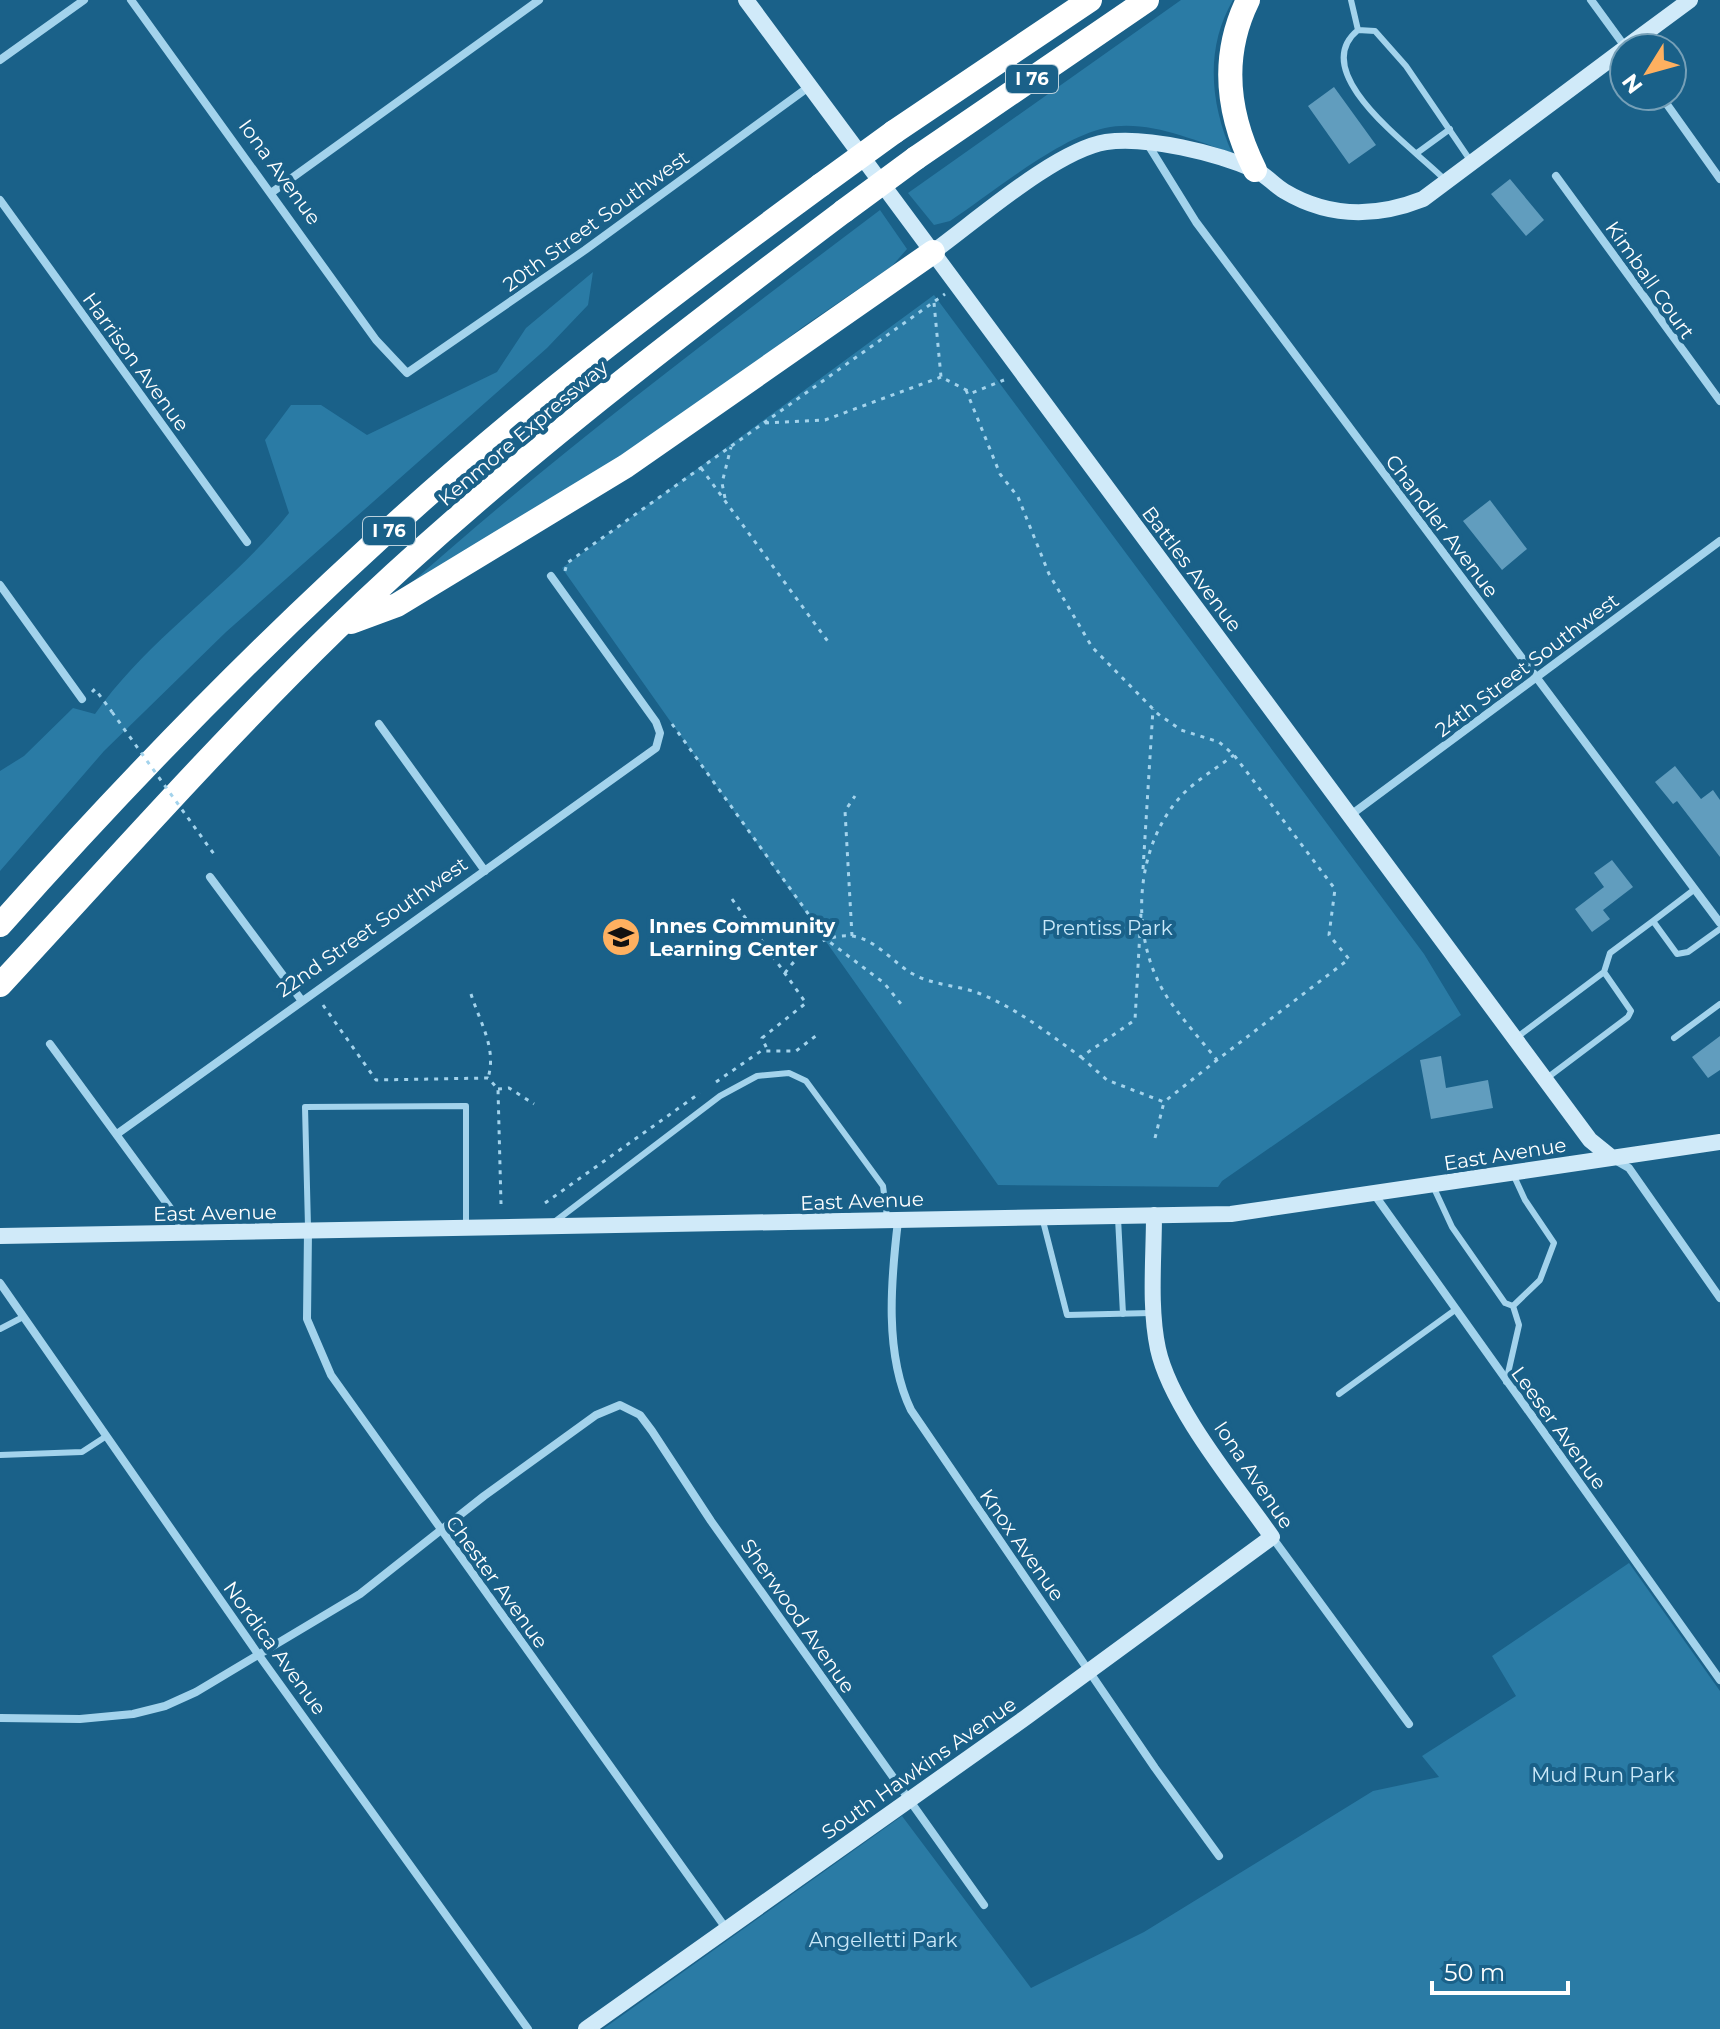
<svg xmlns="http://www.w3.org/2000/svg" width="1720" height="2029" font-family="Montserrat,sans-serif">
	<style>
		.green { fill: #2a7ba5 }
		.building { fill: #619dbe }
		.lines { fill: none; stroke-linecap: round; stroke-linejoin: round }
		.path { stroke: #a3d3ec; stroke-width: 3; stroke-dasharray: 4 6; stroke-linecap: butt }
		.lane { stroke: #a3d3ec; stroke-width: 6 }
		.street { stroke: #a3d3ec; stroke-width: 8 }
		.secondary { stroke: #d0eaf9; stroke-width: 16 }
		.highway { stroke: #fff; stroke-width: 24 }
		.path-bridge { stroke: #a3d3ec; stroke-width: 3; stroke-dasharray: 4 6; stroke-linecap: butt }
		.highway-bridge { stroke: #fff; stroke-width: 24 }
		.labels { text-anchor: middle; stroke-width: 8; stroke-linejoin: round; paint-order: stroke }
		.shield { fill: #1a6189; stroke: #bad0dc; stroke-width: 2 }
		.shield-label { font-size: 18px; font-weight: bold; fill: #fff }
		.street-label { font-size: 20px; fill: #fff; stroke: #1a6189 }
		.poi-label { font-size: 20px; font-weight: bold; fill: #fff; stroke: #1a6189; text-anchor: start }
		.park-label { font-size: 20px; fill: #c9e8f9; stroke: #1a6189 }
	</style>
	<rect width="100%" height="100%" fill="#1a6189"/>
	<!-- green -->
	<path class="green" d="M1181,0H1233C1205,48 1210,103 1232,153C1193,140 1147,119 1105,128C1058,138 991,194 950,221L934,225L908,193Z
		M880,210L907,249L892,266L804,326L655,438L409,585C559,451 720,331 880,210Z
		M593,272L588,305L547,348L226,632L104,751L0,871V771L24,756L73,708L95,714C149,637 231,586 289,513L265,440L291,405H321L367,435L497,372L526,328Z
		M934,295L1424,954L1461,1015L1222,1181L1218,1187L998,1185L562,568Z
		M1629,1563L1720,1691V2029H603L902,1816L1031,1988L1144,1932L1373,1791L1439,1777L1422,1756L1516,1696L1492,1656Z"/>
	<!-- building -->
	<path class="building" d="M1334,87L1376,145L1349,164L1308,106Z
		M1510,179L1544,220L1526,236L1491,194Z
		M1490,500L1527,549L1502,570L1463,521Z
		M1675,766L1701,799L1713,790L1720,800V857L1677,801L1673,804L1655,782Z
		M1612,860L1633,887L1603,910L1610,919L1592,932L1575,909L1604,887L1594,873Z
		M1720,1036V1070L1708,1078L1692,1057Z
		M1441,1056L1446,1088L1488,1080L1493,1108L1431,1119L1420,1060Z"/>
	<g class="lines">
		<!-- path -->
		<path class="path" d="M934,303L941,377L972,393L1004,380
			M966,390L1000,474L1018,497L1049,574L1092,647L1158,714L1181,730L1219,742L1234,755L1335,889L1329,935L1349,959L1217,1060C1200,1039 1182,1019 1167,997C1128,937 1134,843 1185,792C1200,778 1218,767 1234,755
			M765,423L825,420L941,377
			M701,468L829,643
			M725,498L722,483L731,447
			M565,571L567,563L945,294
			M92,692L95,689L112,712
			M672,724L827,940L884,983L901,1004
			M211,850L217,858
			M1143,869L1153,709
			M732,899L806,1003L762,1038L767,1049
			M852,936L845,811L855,796
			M785,973C800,952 823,934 851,936C875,938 893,963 913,974C934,986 961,985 983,995C1019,1010 1049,1034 1081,1057L1135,1020L1141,913
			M471,994C480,1023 497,1048 488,1078
			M323,1005L376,1080L488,1078L498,1089L501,1204
			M1081,1057L1107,1080L1164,1102L1217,1060
			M716,1082L761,1051H796L817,1035
			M498,1089L509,1088L534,1104
			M1155,1138L1164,1102
			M545,1203L700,1093"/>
		<!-- lane -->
		<path class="lane" d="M1351,0L1358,30
			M1417,153L1450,129
			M1445,180C1418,151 1304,74 1358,30L1375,31L1406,66L1470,160
			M1695,889L1653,921L1677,954L1688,952L1720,929
			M1516,1038L1604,972L1610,953L1653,921
			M1674,1038L1720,1004
			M1547,1078L1628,1017L1631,1011L1604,972
			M1433,1186L1452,1227L1505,1303L1513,1306L1540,1280L1554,1243L1525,1200L1513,1174
			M1118,1218L1123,1314
			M1043,1221L1067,1315L1151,1313
			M553,1223L720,1096L757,1076L789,1073L806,1081L883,1186L887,1217
			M308,1227L305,1107L466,1106V1225
			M0,1329L23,1317
			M1506,1382L1519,1325L1513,1306
			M1339,1394L1455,1310
			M0,1455L82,1452L105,1437"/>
		<!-- street -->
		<path class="street" d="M131,0L376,340L407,373L585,250L810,86
			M1591,0L1626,48
			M0,60L84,0
			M1661,96L1720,179
			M1147,143L1196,222L1720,923
			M1556,176L1720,401
			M271,193L539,0
			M0,200L247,542
			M0,585L82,699
			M379,724L485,871
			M1352,814L1720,541
			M210,877L302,1001
			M50,1044L173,1212L184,1232
			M117,1134L656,748L660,733L656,722L551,576
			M1615,1160L1629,1168L1720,1298
			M1374,1194L1720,1680
			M898,1221C891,1280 884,1354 911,1410L1155,1768L1219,1856
			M308,1231L307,1319L331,1375L725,1927
			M0,1283L258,1654L528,2029
			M1272,1537L1409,1724
			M0,1718L80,1719L133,1714L165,1706L196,1692L360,1594L484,1496L596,1415L620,1405L640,1415L652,1431L711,1521L984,1905"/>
		<!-- secondary -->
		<path class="secondary" d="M746,0L1590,1140L1611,1157
			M1625,48L1690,0
			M933,252C976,221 1056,150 1106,142C1147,136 1217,153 1255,170C1265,174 1274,185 1284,191C1329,218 1375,218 1423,199L1624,49
			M0,1236L1231,1214L1720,1142
			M586,2029L1025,1718L1272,1537C1237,1487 1171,1408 1158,1349C1149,1307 1154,1258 1154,1215"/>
		<!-- highway -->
		<path class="highway" d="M1248,0C1220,57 1227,114 1255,170
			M894,132L1090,0
			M916,158L1147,0
			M351,622L397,605L626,466L933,252
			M0,925C167,737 347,557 542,398C633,324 727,254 821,185
			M0,985C111,865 219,743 336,629C494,476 669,343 844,211"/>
		<!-- path-bridge -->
		<path class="path-bridge" d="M112,712L211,850"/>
		<!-- highway-bridge -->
		<path class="highway-bridge" d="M821,185L894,132
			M844,211L916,158"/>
	</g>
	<!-- icons -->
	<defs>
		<g id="school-disc" transform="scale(2)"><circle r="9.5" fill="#feb060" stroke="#1a6189"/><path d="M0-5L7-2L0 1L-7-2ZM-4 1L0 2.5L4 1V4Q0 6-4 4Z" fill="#111"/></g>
	</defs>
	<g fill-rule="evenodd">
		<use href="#school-disc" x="621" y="937"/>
	</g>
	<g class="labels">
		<!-- shield labels -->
		<g class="shield">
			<rect x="1006" y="65" width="52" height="28" rx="6"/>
			<rect x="363" y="517" width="52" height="28" rx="6"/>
		</g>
		<g class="shield-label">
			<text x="1032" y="85">I 76</text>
			<text x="389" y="537">I 76</text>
		</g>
		<!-- street labels -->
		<g class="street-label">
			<text transform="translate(280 172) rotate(54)" y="7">Iona Avenue</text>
			<text transform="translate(596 221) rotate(-36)" y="7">20th Street Southwest</text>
			<text transform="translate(1650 280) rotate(55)" y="7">Kimball Court</text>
			<text transform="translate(136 362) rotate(54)" y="7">Harrison Avenue</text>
			<text transform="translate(523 433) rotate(-40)" y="7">Kenmore Expressway</text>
			<text transform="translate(1442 526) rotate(53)" y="7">Chandler Avenue</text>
			<text transform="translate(1192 569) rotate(53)" y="7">Battles Avenue</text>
			<text transform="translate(1527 665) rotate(-37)" y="7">24th Street Southwest</text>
			<text transform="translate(372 927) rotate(-35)" y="7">22nd Street Southwest</text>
			<text transform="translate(1505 1154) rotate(-9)" y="7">East Avenue</text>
			<text transform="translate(862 1201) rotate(-2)" y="7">East Avenue</text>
			<text transform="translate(215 1213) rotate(-1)" y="7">East Avenue</text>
			<text transform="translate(1559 1428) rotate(54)" y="7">Leeser Avenue</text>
			<text transform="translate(1254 1475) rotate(56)" y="7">Iona Avenue</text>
			<text transform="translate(1022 1545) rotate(55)" y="7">Knox Avenue</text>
			<text transform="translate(497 1582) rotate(54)" y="7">Chester Avenue</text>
			<text transform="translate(798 1616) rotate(55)" y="7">Sherwood Avenue</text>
			<text transform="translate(275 1648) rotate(54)" y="7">Nordica Avenue</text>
			<text transform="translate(919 1768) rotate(-35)" y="7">South Hawkins Avenue</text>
		</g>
		<!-- poi labels -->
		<g class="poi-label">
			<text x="649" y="933">Innes Community<tspan x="649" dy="23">Learning Center</tspan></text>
		</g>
		<!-- park labels -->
		<g class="park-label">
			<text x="1107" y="935">Prentiss Park</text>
			<text x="1603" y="1782">Mud Run Park</text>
			<text x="883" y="1947">Angelletti Park</text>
		</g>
	</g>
	<!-- north arrow -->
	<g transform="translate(1648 72) rotate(233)"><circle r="38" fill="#1a6189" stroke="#76a0b8" stroke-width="2"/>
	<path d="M0-6L14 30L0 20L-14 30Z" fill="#feb060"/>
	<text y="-12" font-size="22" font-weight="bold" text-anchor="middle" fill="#ffffff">N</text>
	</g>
	<!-- scale -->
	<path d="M1432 1981v12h136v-12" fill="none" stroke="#ffffff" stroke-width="4"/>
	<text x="1444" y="1981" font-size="24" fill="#ffffff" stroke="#1a6189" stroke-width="6" paint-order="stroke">50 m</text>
</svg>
